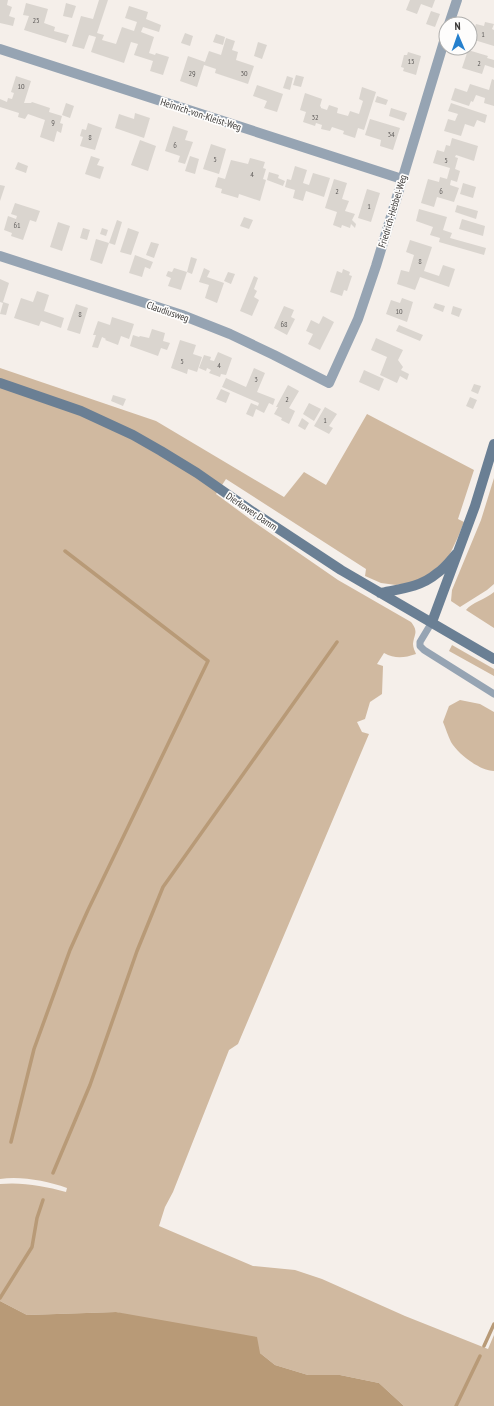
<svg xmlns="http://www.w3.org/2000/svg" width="494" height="1406" font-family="'PT Sans Narrow',sans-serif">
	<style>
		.green { fill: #d0b9a0 }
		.water { fill: #b89a77 }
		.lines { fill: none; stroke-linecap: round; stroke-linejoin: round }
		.stream { stroke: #b89a77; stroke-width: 3.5 }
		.building { fill: #dad5cf }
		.lane { stroke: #96a4b3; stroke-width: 7 }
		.street { stroke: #96a4b3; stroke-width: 10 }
		.secondary { stroke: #6a7f94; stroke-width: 10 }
		.labels { text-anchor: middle; stroke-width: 3.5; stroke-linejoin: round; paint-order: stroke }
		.number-label { font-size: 8px; fill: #615e5c }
		.street-label { font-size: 10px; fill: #393735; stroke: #fefdfc }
	</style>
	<rect width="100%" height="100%" fill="#f5efea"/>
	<!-- green -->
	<path class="green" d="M0,368L156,421L284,497L304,472L326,485L367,414L474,470L458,519L464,522L458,537L448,558L426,577L410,583L396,585L381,583L365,576L366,569L226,479L216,494L254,522L338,580L411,622C419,632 414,634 413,644C413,648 415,651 416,654C404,658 395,659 384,653L377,664L383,666L382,694L370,702L365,719L357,722L362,732L369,734L238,1044L229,1050L173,1192L165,1207L159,1226L253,1266L295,1270L322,1279L405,1316L488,1349L494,1335V1406H404L379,1383L340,1375H308L275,1365L260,1353L116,1312L27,1315L0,1301V1184C23,1182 44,1186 66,1192L67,1188C46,1181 22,1176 0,1179Z
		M494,478V584L487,590L460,607L451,601L452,590L481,520Z
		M494,592V628L466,610C471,603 486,599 494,592Z
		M452,645L494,669V676L449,651Z
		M460,700L480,704L494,712V771C480,771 458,754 451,742C448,736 446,729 443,722L449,706Z"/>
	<!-- water -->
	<path class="water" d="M0,1301L27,1315L116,1312L257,1337L260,1353L275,1365L308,1375H340L379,1383L404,1406H0Z"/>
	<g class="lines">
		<!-- stream -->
		<path class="stream" d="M11,1142L34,1049L70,950L88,910L208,661L65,551
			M53,1173L90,1085L137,951L163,887L337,642
			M0,1298L32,1247L37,1218L43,1200
			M484,1346L494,1324
			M456,1406L480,1356"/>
	</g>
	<!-- building -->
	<path class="building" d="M0,0H8L7,5L12,7L9,16L15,18L13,26L0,23Z
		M99,0H108L97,33L104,35L102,40L116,44L122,27L134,31L137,22L125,18L129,6L148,12L146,19L161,25L159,32L143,27L141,32L154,37L149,53L155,55L156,53L169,57L163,75L150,71L153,61L134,55L138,44L131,42L124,63L91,52L96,37L89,35L84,49L72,46L81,16L93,19Z
		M410,0H435L432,8L421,4L417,14L406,10Z
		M26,3L48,9L44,23L55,27L54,31L69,35L66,43L24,30L29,16L23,15Z
		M66,3L76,6L72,18L63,16Z
		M431,11L440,14L435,27L426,24Z
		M485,22L494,24L492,29L494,30V46L471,39L476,24L484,26Z
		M185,33L193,36L190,46L181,43Z
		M216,34L225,37L223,45L213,42Z
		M226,38L235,41L232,50L238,52L236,60L254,66L248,84L215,73L216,69L204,65L197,87L180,81L188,56L205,62L209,51L221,55Z
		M258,42L267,45L262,59L254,56Z
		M468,50L488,56L487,58L494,60V68L485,65L482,74L462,68Z
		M408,52L421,56L416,75L403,71L404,68L401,67L404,55H407Z
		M296,75L304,77L301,87L293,85Z
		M16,76L31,81L24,103H31L32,102L50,108L49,112L62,116L60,123L63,124L61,133L57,131L54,142L40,137L45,120L28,114L25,119L18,117L19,113L0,107V99L7,102L8,98L12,99L14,93L11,92Z
		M287,76L293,78L290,90L283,88Z
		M492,79L494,80V106L484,103L485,98L476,95L473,102L471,101L469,106L451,100L455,88L467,92L470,84L489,90Z
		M257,85L283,94L277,112L264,108L267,101L253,96Z
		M362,87L376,92L364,130L358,128L355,138L343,134L344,131L332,127L330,131L321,129L322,125L316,123L315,126L303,122L306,112L300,110L305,93L322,99L320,106L321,107V108L327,110L329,105L338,108L337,113L348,116L350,111L359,114L363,101L359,99Z
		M377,96L388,100L386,105L375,102Z
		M66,103L74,106L70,118L62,115Z
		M451,103L487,115L485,123L477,120L474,127L465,124L461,136L444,131L448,119L455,121L458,114L448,111Z
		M391,108L407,113L404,121L389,116Z
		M135,113L150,118L144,138L115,128L119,114L134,119Z
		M370,119L400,128L393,150L380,146L381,140L365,135Z
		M88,123L102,128L95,150L80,146L83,137L80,136L82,129L86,130Z
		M173,126L188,131L185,140L193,142L185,164L178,162L180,156L165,151Z
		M452,138L478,146L474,161L456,155L455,157L458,158L455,169L460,171L457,182L451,180L450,185L459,188L454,202L437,197L434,207L421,203L428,179L439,182L440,177L447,179L450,168L433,163L437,150L444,152L446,145L450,146Z
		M140,140L156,146L148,171L131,165Z
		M211,144L226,149L219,174L203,169Z
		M91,156L100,159L97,165L104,167L100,179L85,174Z
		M190,156L199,159L195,174L185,171Z
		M250,158L265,162L263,168L266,169L263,179L266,180L260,201L239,194L238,198L221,193L222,189L215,187L218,177L225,179L231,160L248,164Z
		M18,162L28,166L26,173L15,169Z
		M295,166L307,170L303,183L309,185L313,173L330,178L324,197L306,191L303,201L293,198L295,190L285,187L287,179L291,180Z
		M269,172L279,175L278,178L285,181L283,186L267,180Z
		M334,179L347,183L342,199L349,201L345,211L355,214L352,220L356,224L355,228L351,224L350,228L342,225L341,228L333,225L337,212L325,208Z
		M463,183L476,187L473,198L460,194Z
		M0,185L5,186L0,201Z
		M367,189L380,193L371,222L358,218Z
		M15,203L40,211L36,222L30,220L23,240L11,236L12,233L4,230L8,216L16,219L17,216L11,214Z
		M457,205L478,211L476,219L455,212Z
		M419,209L447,217L443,230L452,233L450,238L486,248L484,255L439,242L440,238L430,235L433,227L416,221Z
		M244,217L253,220L249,229L240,226Z
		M462,219L485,226L483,236L459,229Z
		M117,220L122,222L115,245L109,243L102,264L90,260L96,239L109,243Z
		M58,222L70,226L62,251L50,247Z
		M83,228L90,230L87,240L80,238Z
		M102,228L108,230L106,236L100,234Z
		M128,228L139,232L131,255L120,252Z
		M410,240L432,247L424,271L439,276L443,265L455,269L449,287L420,277L415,290L397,284L401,270L409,272L414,255L406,252Z
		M151,242L159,244L154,258L146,255Z
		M135,255L153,262L150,269L145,267L142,277L129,273Z
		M191,257L197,259L192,274L187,272L181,290L168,286L171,278L166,276L168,271L172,272L174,268L187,272Z
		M204,268L210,271L207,277L224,283L217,303L205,298L209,285L199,282Z
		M343,269L350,272L349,275L352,276L347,291L344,290L342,296L330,292L337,271L342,273Z
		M228,272L235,274L231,284L224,281Z
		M254,276L258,278L254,289L257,291L254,297L259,300L252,316L240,311Z
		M0,279L9,283L3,302L9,304L6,315L0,314L3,303L0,302Z
		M37,291L49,295L44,311L64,318L61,328L41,321L39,326L14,318L21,298L33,302Z
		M402,298L413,302L407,322L386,314L391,300L400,303Z
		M435,303L445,306L443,312L433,308Z
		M76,304L88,308L80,334L67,330Z
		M284,306L294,310L291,317L295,319L287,335L274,328Z
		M453,306L462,309L459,317L451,314Z
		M323,316L334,322L320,350L308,344L313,334L306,331L311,320L319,324Z
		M112,317L134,324L129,339L121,336L118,345L105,340L106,339L102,337L98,348L92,347L96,335H93L98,321L110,325Z
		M399,325L423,335L420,341L396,331Z
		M152,329L165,333L163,341L170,343L167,350L161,348L158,356L130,346L133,335L139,337L140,336L149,338Z
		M376,338L403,350L398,360L403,367L401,370L409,374L407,380L400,376L397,383L380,375L387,357L371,350Z
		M180,340L196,345L193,354L202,357L197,372L188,369L187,374L171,368Z
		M218,352L232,358L226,375L221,374L220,377L209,373L211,370L207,368L206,371L199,368L204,355L211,357L210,360L214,361Z
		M254,368L265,373L257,392L275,399L273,405L269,403L264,413L256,409L253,417L246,414L251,403L258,406L259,403L222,387L226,378L246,387Z
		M364,370L384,379L379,391L359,382Z
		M474,384L481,386L478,394L471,391Z
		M288,385L299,391L289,408L295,411L289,424L281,420L282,418L274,414L278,407H276Z
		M221,389L230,393L226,403L216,399Z
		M113,395L126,399L123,406L111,401Z
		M470,397L477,400L473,409L466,406Z
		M309,403L321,409L314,421L303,414Z
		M325,407L337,414L329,426L333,428L329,434L314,426Z
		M302,418L309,423L305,430L298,426Z"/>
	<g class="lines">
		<!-- lane -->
		<path class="lane" d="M432,622L420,642V646L424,650L494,694"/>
		<!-- street -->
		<path class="street" d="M449,24L457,0
			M0,49L402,179
			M0,256L182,315L230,334L274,355L329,383L358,319L376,266L446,35"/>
		<!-- secondary -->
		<path class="secondary" d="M0,383L81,411L133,435L161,451L197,473L253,512L341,570L494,659
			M380,593C399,589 421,587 436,574C444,569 450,561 456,554
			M432,622L475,506L494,444"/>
	</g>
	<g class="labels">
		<!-- number labels -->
		<g class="number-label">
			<text x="36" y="23">25</text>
			<text x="483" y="37">1</text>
			<text x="411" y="64">15</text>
			<text x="479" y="66">2</text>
			<text x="192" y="76">29</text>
			<text x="244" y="76">30</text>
			<text x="21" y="89">10</text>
			<text x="315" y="120">32</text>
			<text x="53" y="125">9</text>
			<text x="391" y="137">34</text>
			<text x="90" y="140">8</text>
			<text x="175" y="148">6</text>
			<text x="215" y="162">5</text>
			<text x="446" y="163">5</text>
			<text x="252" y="177">4</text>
			<text x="337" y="194">2</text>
			<text x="441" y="194">6</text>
			<text x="369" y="209">1</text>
			<text x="17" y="228">61</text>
			<text x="420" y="264">8</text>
			<text x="399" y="314">10</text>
			<text x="80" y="317">8</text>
			<text x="284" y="327">68</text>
			<text x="182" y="364">5</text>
			<text x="219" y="368">4</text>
			<text x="256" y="382">3</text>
			<text x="287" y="402">2</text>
			<text x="325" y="423">1</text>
		</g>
		<!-- street labels -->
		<g class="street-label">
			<text transform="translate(201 114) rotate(18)" y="4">Heinrich-von-Kleist-Weg</text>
			<text transform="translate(392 211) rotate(-73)" y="4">Friedrich-Hebbel-Weg</text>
			<text transform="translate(168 311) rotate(19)" y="4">Claudiusweg</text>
			<text transform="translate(252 511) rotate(34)" y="4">Dierkower Damm</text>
		</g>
	</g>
	<!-- north arrow -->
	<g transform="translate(458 36) rotate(358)"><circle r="19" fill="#fefdfc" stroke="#afaeac"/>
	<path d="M0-3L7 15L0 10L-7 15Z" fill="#2680cd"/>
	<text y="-6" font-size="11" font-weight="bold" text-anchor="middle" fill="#393735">N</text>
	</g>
</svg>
